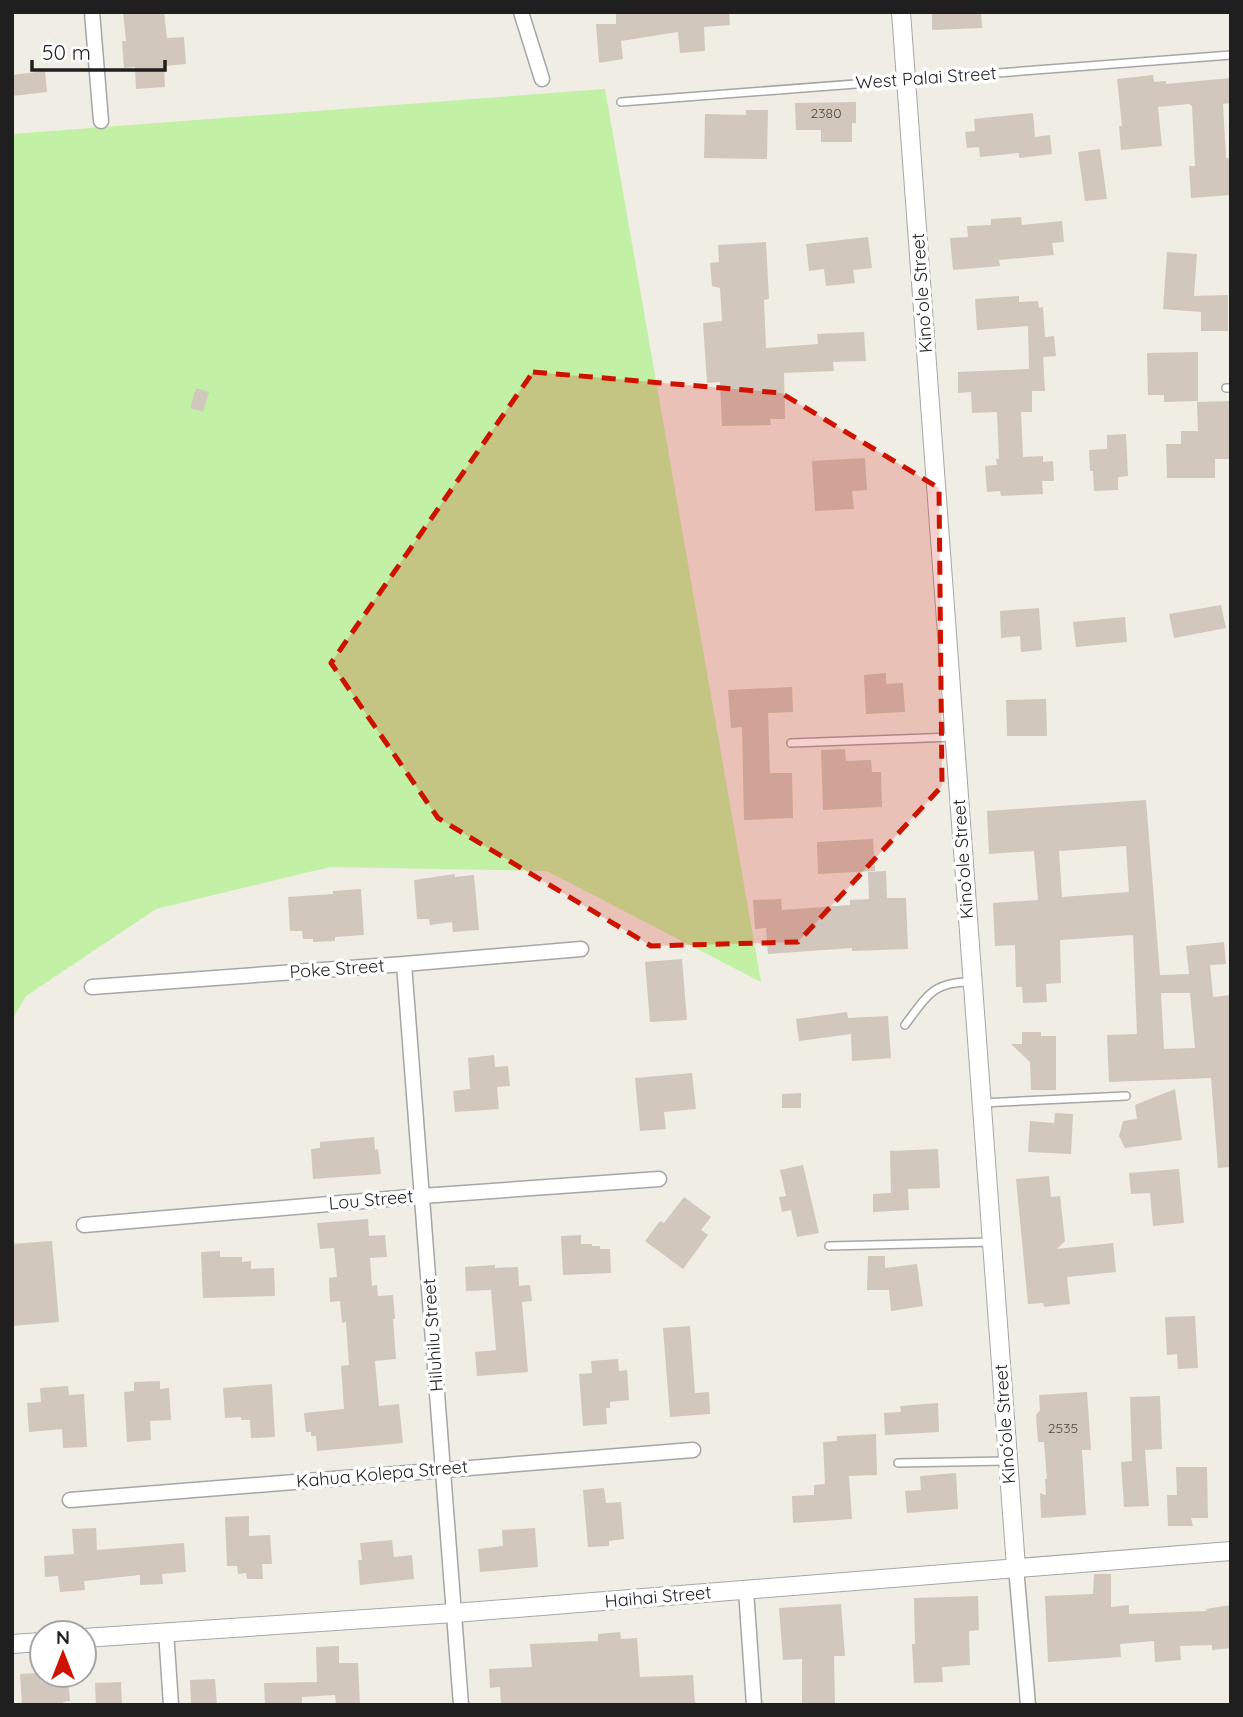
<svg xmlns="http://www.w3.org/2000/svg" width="1243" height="1717" font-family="Quicksand,sans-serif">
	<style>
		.grass { fill: #c2f0a4 }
		.building { fill: #d1c7bc; fill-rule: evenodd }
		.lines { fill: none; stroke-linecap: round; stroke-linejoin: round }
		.service-casing { stroke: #a6a6a6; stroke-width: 10 }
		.minor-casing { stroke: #a6a6a6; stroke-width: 17 }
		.tertiary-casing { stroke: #a6a6a6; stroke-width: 20 }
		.service { stroke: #fff; stroke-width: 7 }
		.minor { stroke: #fff; stroke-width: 14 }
		.tertiary { stroke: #fff; stroke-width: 18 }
		.marked { fill: #cd1300; fill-opacity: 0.2; stroke: #cd1300; stroke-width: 5; stroke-dasharray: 14 9; stroke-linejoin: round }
		.labels { text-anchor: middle; stroke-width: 7; stroke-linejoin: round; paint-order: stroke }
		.number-label { font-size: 14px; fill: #4c4946 }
		.street-label { font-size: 18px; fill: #1f1f1f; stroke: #fff }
	</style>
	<rect width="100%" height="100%" fill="#f0ede4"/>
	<!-- grass -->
	<path class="grass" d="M605,89L761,982L547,871L330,867L156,909L26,996L12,1020V134Z"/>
	<!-- building -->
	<path class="building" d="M123,12H164L167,38L184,37L186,64L164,66L165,87L136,89L135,67L124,68L122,41H126Z
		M616,12H729L730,25L704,27L705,51L680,53L678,32L621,41L623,59L599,63L596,24H616Z
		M932,12H981L982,28L932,30Z
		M45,71L47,92L12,96V75Z
		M1153,75L1154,82L1166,81V84L1231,78V103L1223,104L1226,158H1231V195L1191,198L1189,166H1195L1192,106L1189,104L1158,107L1162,146L1121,150L1119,126H1122L1117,79Z
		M856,102V123H852V142H821V130H796L795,103Z
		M746,110H768L767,159L704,158L705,114L746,115Z
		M1033,113L1035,137L1050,135L1052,154L1019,158V153L980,157L979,147L967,148L965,132L975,131L974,119Z
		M1100,149L1107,199L1085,201L1078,152Z
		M1021,217L1022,225L1062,221L1064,242L1052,243L1054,255L999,260L1000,266L953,270L950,238L968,237L967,226L991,225V219Z
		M868,237L872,268L853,270L855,283L826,286L824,269L809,271L806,244Z
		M766,242L769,299L764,300L766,348L818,344L817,334L864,332L866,361L833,362L834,371L784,373L785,419H770L771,425L722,426L720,382L707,383L703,323L722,321L720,288L712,286L710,263L719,262L718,245Z
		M1167,252L1197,254L1194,296L1228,295V331H1201V312L1163,309Z
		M1019,296V302L1038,301L1039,308L1043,307L1045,337L1054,336L1056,356L1043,357L1045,391H1032V412H1021L1023,457L1043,456V462L1053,461L1054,481H1042L1043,494L1001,496L1000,491L987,492L985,466L997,465L996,459H999L997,412L972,413L971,392L958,393V372L1029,369L1028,326L977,330L975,299Z
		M1198,352V401L1164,402V395H1148L1147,353Z
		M196,388L209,392L203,412L190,408Z
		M1231,401V459H1215V478H1167L1166,444H1181V431H1198L1197,402Z
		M1126,434L1128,476L1118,477V490L1094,491L1093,471H1090L1089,450L1107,449V435Z
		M865,458L867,490L852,491L854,509L815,511L812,461Z
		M1221,605L1226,628L1174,638L1169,614Z
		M1039,608L1042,650L1021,652L1020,636L1001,638L1000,611Z
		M1125,617L1127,642L1076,647L1073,622Z
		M886,673V684L903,683L905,712L866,714L864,675Z
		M792,687L793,712L768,713L770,773H792L793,818L744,820L742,727L731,728L728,690Z
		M1046,699L1047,736H1007L1006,700Z
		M845,749L846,761L871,760L872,772H881L882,807L823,810L821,750Z
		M1146,800L1160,975L1189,974L1186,946L1224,942L1226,964L1210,965L1213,997L1231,995V1167L1218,1168L1211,1078L1109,1082L1107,1035L1137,1034L1133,935L1060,940L1061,983L1046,984L1047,1002L1023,1003L1022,987H1016L1015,945L995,946L993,903L1038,900L1037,888L1034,851L989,854L987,811ZM1126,846L1129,892L1062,897L1059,851ZM1161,993H1190L1195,1048L1164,1049Z
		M873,839L875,871L818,874L817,842Z
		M886,871L887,898H906L908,949L852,951V948L768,954L766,928L755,929L753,900L781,899L782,910L850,905V900L869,899L868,872Z
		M455,874V877L474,875L479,930L453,932L452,922L430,925L429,919H417L414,880Z
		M361,889L364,935L335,937V941L313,942V939H303L302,931H290L288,897L333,894V891Z
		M682,959L687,1020L650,1022L645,962Z
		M847,1012L848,1018L888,1016L891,1058L852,1061L851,1034L799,1041L796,1019Z
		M1022,1032H1041V1036H1056V1090H1031L1030,1062L1011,1044H1022Z
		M494,1055L495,1067L508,1066L510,1086L497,1087L499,1109L455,1112L453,1091L470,1089L468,1058Z
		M692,1073L696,1109L664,1112L666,1129L640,1131L635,1078Z
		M1175,1089L1182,1140L1125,1148L1119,1136L1123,1121L1137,1119L1135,1105Z
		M801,1093V1108H782V1094Z
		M1055,1113L1073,1114L1071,1154L1028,1152L1030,1121L1054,1123Z
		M374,1137L375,1150L378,1149L381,1174L313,1179L311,1149L320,1148V1142Z
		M938,1149L940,1188L908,1189L909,1210L873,1212V1194L891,1193L890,1151Z
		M803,1165L819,1233L797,1237L791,1210L782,1212L779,1197L786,1196L780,1170Z
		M1179,1169L1184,1223L1153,1226L1150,1193L1131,1194L1129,1173Z
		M1049,1176L1051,1197L1060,1196L1065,1241L1057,1249L1113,1243L1116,1272L1067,1277L1070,1304L1044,1307L1043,1303L1028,1304L1016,1179Z
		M684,1197L711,1217L701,1230L708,1235L683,1269L645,1241L660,1221L664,1223Z
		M368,1219L369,1236L385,1235L387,1257L370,1258L372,1286L377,1285L378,1296L393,1295L395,1319H393L396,1359L375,1361L379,1406L399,1404L403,1443L317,1451L316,1436H311V1432H306L304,1413L344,1409L341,1366L349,1365L346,1322L342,1323L340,1301L330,1302L329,1278L337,1277L334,1248L320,1249L317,1223Z
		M581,1235V1244H592V1246H600V1249H610L611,1273L563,1275L561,1236Z
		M52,1241L59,1322L12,1326V1244Z
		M220,1251V1257H242V1262L251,1261V1269L274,1268L275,1296L203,1298L201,1252Z
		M868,1256H885V1268L917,1264L923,1306L891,1311L889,1290H867Z
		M495,1265V1268L518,1267L519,1286L530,1285L532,1301L522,1302L528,1372L477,1376L475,1352L496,1350L491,1290L466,1291L465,1267Z
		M1195,1316L1198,1368L1178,1369L1177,1354L1167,1355L1165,1317Z
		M690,1326L695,1393L709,1392L710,1414L670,1417L663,1328Z
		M618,1359L619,1371L627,1370L629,1400L610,1402V1408H606L607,1424L583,1426L579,1374L592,1373L591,1361Z
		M160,1381V1389L169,1388L171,1420L150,1421L151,1440L127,1442L124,1392L134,1391V1382Z
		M272,1384L275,1437L251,1438L250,1420H241V1417L225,1418L223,1388Z
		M68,1386L69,1395L84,1394L87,1447L63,1448L62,1429L29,1432L27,1403L41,1402L40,1388Z
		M1087,1392L1091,1450H1082L1086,1515L1041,1518L1040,1493L1046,1495L1045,1479H1047L1044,1442H1038L1036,1415L1040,1410L1039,1395Z
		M1160,1396L1162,1449L1145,1450L1149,1506L1124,1507L1121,1462L1132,1461L1130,1397Z
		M938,1403L939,1432L885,1435L884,1413L901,1412L900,1406Z
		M876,1434L877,1475L849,1476L852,1519L793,1523L792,1496L814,1495V1485L825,1484L823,1442L837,1441V1436Z
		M1176,1467H1207L1208,1518H1191L1193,1526H1168L1167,1495H1177Z
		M956,1473L958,1509L907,1513L905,1491L921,1490L920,1476Z
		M604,1488L606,1503L621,1502L624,1539L609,1541V1546L588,1547L583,1490Z
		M249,1516V1536L270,1535L272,1564H262L263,1579H247L246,1573L238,1574L237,1566H227L225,1517Z
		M96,1528L97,1550L184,1543L186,1572L162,1574L163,1584L140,1585V1575L84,1581L85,1590L60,1592L58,1576L45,1577L44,1556L74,1554L72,1529Z
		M535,1528L538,1567L480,1572L478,1549L503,1546L502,1530Z
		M392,1540L394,1557L412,1555L414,1579L360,1585L358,1560H362L360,1543Z
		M1094,1574H1111V1607L1129,1605V1614L1207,1611L1206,1609L1231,1605V1648L1212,1650V1645L1180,1646L1181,1660L1155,1662L1154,1641L1120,1644L1121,1657L1048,1662L1045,1596L1093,1594Z
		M978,1596L979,1630L969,1631L970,1665L942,1667L943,1682L914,1683L912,1644H915L914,1598Z
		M841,1604L845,1656H834L835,1705H802V1659L783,1660L779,1608Z
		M620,1632L621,1639L637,1638L640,1677L693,1675L695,1705H501L500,1687L490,1688L489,1669L532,1667L530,1644L598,1641V1634Z
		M339,1646V1663H358L360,1705H336L335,1695L302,1697V1705H265L264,1683L317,1682L316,1647Z
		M41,1673L42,1682L68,1680L70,1701L63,1702V1705H22L20,1674Z
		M215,1679L217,1705H191L190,1680Z
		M121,1682L122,1705H96L95,1683Z"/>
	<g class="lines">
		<!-- service casing -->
		<g class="service-casing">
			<path id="service" d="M621,102L1231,55
				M1226,388H1231
				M791,743L954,737
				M905,1025C927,996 933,981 972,982
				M982,1103L1126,1096
				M829,1246L992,1242
				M898,1463L1006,1461"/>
		</g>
		<!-- minor casing -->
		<g class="minor-casing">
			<path id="minor" d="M92,12L101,121
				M521,12L542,79
				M404,964L461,1705
				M92,987L404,964L581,949
				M84,1225L422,1196L659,1179
				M70,1500L693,1450
				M1016,1567L1028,1705
				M746,1590L754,1705
				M166,1631L171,1705"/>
		</g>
		<!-- tertiary casing -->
		<g class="tertiary-casing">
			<path id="tertiary" d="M901,12L1016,1567
				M84,1638L454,1613L1231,1551
				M12,1644L42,1642"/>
		</g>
		<!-- service -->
		<use href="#service" class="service"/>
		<!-- minor -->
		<use href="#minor" class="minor"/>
		<!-- tertiary -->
		<use href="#tertiary" class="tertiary"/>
	</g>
	<!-- marked area -->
	<path class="marked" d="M533,372L781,393L939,488L942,786L798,942L651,946L438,818L331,663Z"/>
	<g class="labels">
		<!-- number labels -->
		<g class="number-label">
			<text x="826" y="118">2380</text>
			<text x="1063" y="1433">2535</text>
		</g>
		<!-- street labels -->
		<g class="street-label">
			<text transform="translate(926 78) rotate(-4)" y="6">West Palai Street</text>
			<text transform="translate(922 293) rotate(-94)" y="6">Kinoʻole Street</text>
			<text transform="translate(963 859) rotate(-94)" y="6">Kinoʻole Street</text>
			<text transform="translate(337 969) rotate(-4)" y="6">Poke Street</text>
			<text transform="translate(371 1200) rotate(-5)" y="6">Lou Street</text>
			<text transform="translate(433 1335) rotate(-94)" y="6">Hiluhilu Street</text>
			<text transform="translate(1005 1424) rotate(-94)" y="6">Kinoʻole Street</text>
			<text transform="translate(382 1474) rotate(-5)" y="6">Kahua Kolepa Street</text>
			<text transform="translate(658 1597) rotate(-5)" y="6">Haihai Street</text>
		</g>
	</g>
	<!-- border -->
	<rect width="1243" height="1717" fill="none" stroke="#1f1f1f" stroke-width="28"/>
	<!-- north arrow -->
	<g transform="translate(63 1654)"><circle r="33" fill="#ffffff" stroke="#a5a5a5" stroke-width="2"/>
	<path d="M0-5L12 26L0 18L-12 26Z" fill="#cd1300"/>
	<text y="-10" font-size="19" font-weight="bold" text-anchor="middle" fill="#1f1f1f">N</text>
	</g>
	<!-- scale -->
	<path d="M32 60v10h133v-10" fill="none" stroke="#1f1f1f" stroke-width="3.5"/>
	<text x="42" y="60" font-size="21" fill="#1f1f1f" stroke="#ffffff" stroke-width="5" paint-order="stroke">50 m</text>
</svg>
